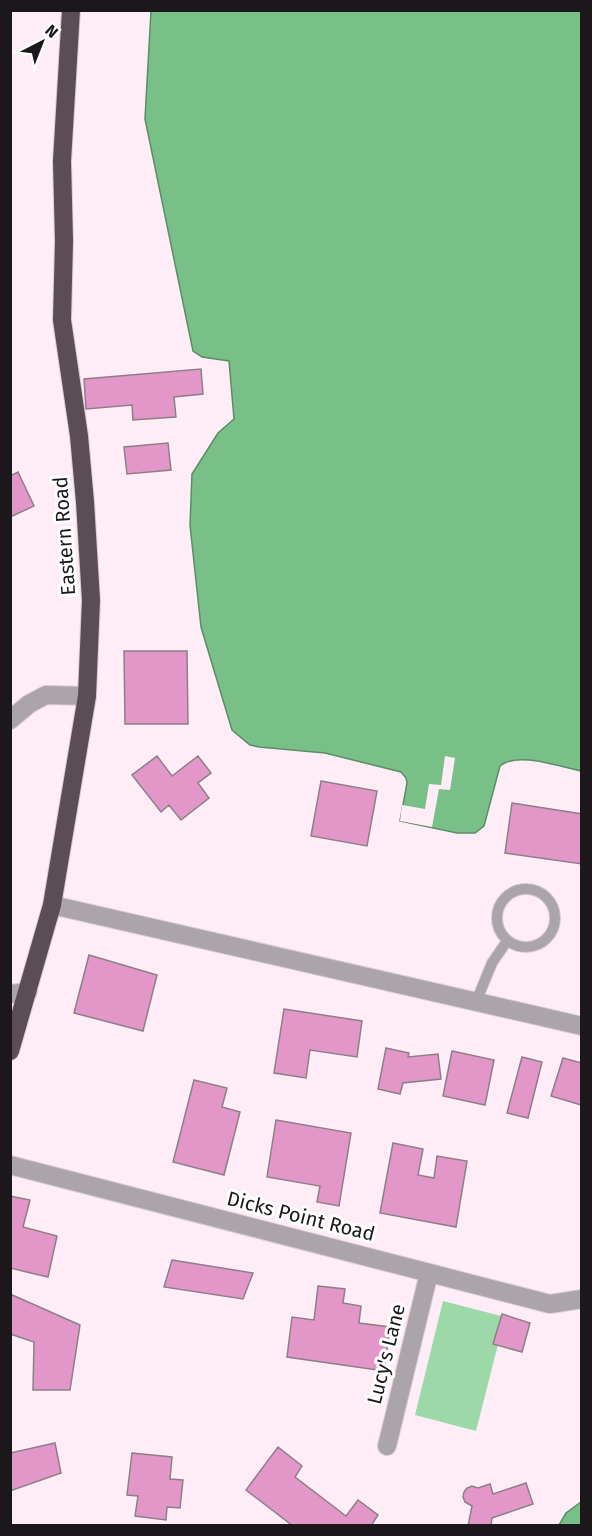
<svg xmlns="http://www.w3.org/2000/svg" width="592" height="1536" font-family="'Fira Sans',sans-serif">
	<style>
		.green { fill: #9dd9a8 }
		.water { fill: #78c087; stroke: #5c8d66; stroke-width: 1.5 }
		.pier { fill: #feedf7 }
		.building { fill: #e297c8; stroke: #8d7f88; stroke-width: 1.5 }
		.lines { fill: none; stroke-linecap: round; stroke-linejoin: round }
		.lane-casing { stroke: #dacbd4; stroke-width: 12 }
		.street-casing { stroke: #dacbd4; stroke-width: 20 }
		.highway-casing { stroke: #dacbd4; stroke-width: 20 }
		.lane { stroke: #aba4a8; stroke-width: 10 }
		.street { stroke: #aba4a8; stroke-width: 18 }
		.highway { stroke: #5a4d55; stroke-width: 18 }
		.labels { text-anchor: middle; stroke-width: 6; stroke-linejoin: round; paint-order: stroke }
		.street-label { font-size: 20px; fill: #1c171a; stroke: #fff }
	</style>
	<rect width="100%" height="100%" fill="#feedf7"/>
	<!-- green -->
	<path class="green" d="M443,1301L505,1317L476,1431L415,1415Z"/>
	<!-- water -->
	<path class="water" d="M151,11H581V771C560,767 517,751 500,766L484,826L475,833H457L400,821L407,783L406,778L401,772L325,753L259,747L250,745L232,730L201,627L190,525L192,474L218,433L234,419L229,361L202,357L193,351L145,119Z
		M581,1502V1525H559L566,1513Z"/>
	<!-- pier -->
	<path class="pier" d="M445,756L455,758L450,790L439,789L432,827L400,821L402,805L425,809L429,784L441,785Z"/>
	<!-- building -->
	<path class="building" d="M201,369L203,394L174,397L176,417L133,420L132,405L86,409L84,379Z
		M168,443L171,470L127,474L124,447Z
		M18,472L34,506L10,517V476Z
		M124,651H187L188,724H125Z
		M157,756L172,776L198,756L211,773L198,783L209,798L181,820L169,805L161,812L132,775Z
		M321,781L377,791L367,846L311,836Z
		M512,803L582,814V864L505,853Z
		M89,955L157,975L143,1031L74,1013Z
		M284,1009L362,1021L357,1057L310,1050L306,1078L274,1073Z
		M386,1048L409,1053L408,1057L438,1054L441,1079L403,1083L400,1094L378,1089Z
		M452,1051L494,1060L485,1105L443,1096Z
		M522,1057L542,1062L528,1118L507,1113Z
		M563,1058L582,1063L581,1105L551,1096Z
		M194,1080L227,1088L222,1107L240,1112L224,1175L173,1162Z
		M276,1120L351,1133L339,1206L317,1202L320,1186L267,1177Z
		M393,1143L423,1149L418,1175L434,1178L437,1156L467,1161L456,1227L380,1213Z
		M10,1196L30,1200L23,1227L57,1236L48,1277L10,1268Z
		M172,1260L253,1273L243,1299L164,1287Z
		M318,1286L345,1289L343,1303L361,1306L359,1323L390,1327L384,1371L287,1357L292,1317L314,1320Z
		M10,1294L80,1325L70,1390H33L34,1342L10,1334Z
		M502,1314L530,1323L522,1352L493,1344Z
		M55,1443L61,1473L10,1491V1453Z
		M278,1447L302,1466L295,1477L346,1516L358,1500L378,1515L371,1526H293L246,1490Z
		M132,1453L172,1457L170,1479L183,1480L180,1508L167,1507L166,1520L135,1516L138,1496L127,1495Z
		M526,1483L533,1504L492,1518L491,1526H468L472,1506L465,1502L463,1497L464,1492L467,1488L472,1486L478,1488L490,1484L493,1494Z"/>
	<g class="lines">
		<!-- lane casing -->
		<g class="lane-casing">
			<path id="lane" d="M497 918a29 29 0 1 1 58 0a29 29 0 1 1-58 0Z
				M476,1002L492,963L507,941"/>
		</g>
		<!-- street casing -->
		<g class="street-casing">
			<path id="street" d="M10,720L29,704L46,695L87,696
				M52,905L582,1026
				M10,994L28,992
				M10,1165L550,1304L582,1299
				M387,1446L429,1273"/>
		</g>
		<!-- highway casing -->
		<g class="highway-casing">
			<path id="highway" d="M10,1051L52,905L87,696L91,600L85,502L79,436L62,320L64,241L62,161L71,10"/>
		</g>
		<!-- lane -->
		<use href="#lane" class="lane"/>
		<!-- street -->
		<use href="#street" class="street"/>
		<!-- highway -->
		<use href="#highway" class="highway"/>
	</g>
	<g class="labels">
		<!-- street labels -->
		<g class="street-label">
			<text transform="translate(64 536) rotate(-94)" y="7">Eastern Road</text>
			<text transform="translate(301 1216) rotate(14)" y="7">Dicks Point Road</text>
			<text transform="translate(386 1354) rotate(-76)" y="7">Lucy's Lane</text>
		</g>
	</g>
	<!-- border -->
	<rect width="592" height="1536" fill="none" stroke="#1c171a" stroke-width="24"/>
	<!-- north arrow -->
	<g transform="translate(42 42) rotate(42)" stroke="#ffffff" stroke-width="4.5" paint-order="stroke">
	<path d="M0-4.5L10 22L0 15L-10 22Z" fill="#1c171a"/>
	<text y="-9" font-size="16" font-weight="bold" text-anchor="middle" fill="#1c171a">N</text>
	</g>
</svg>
